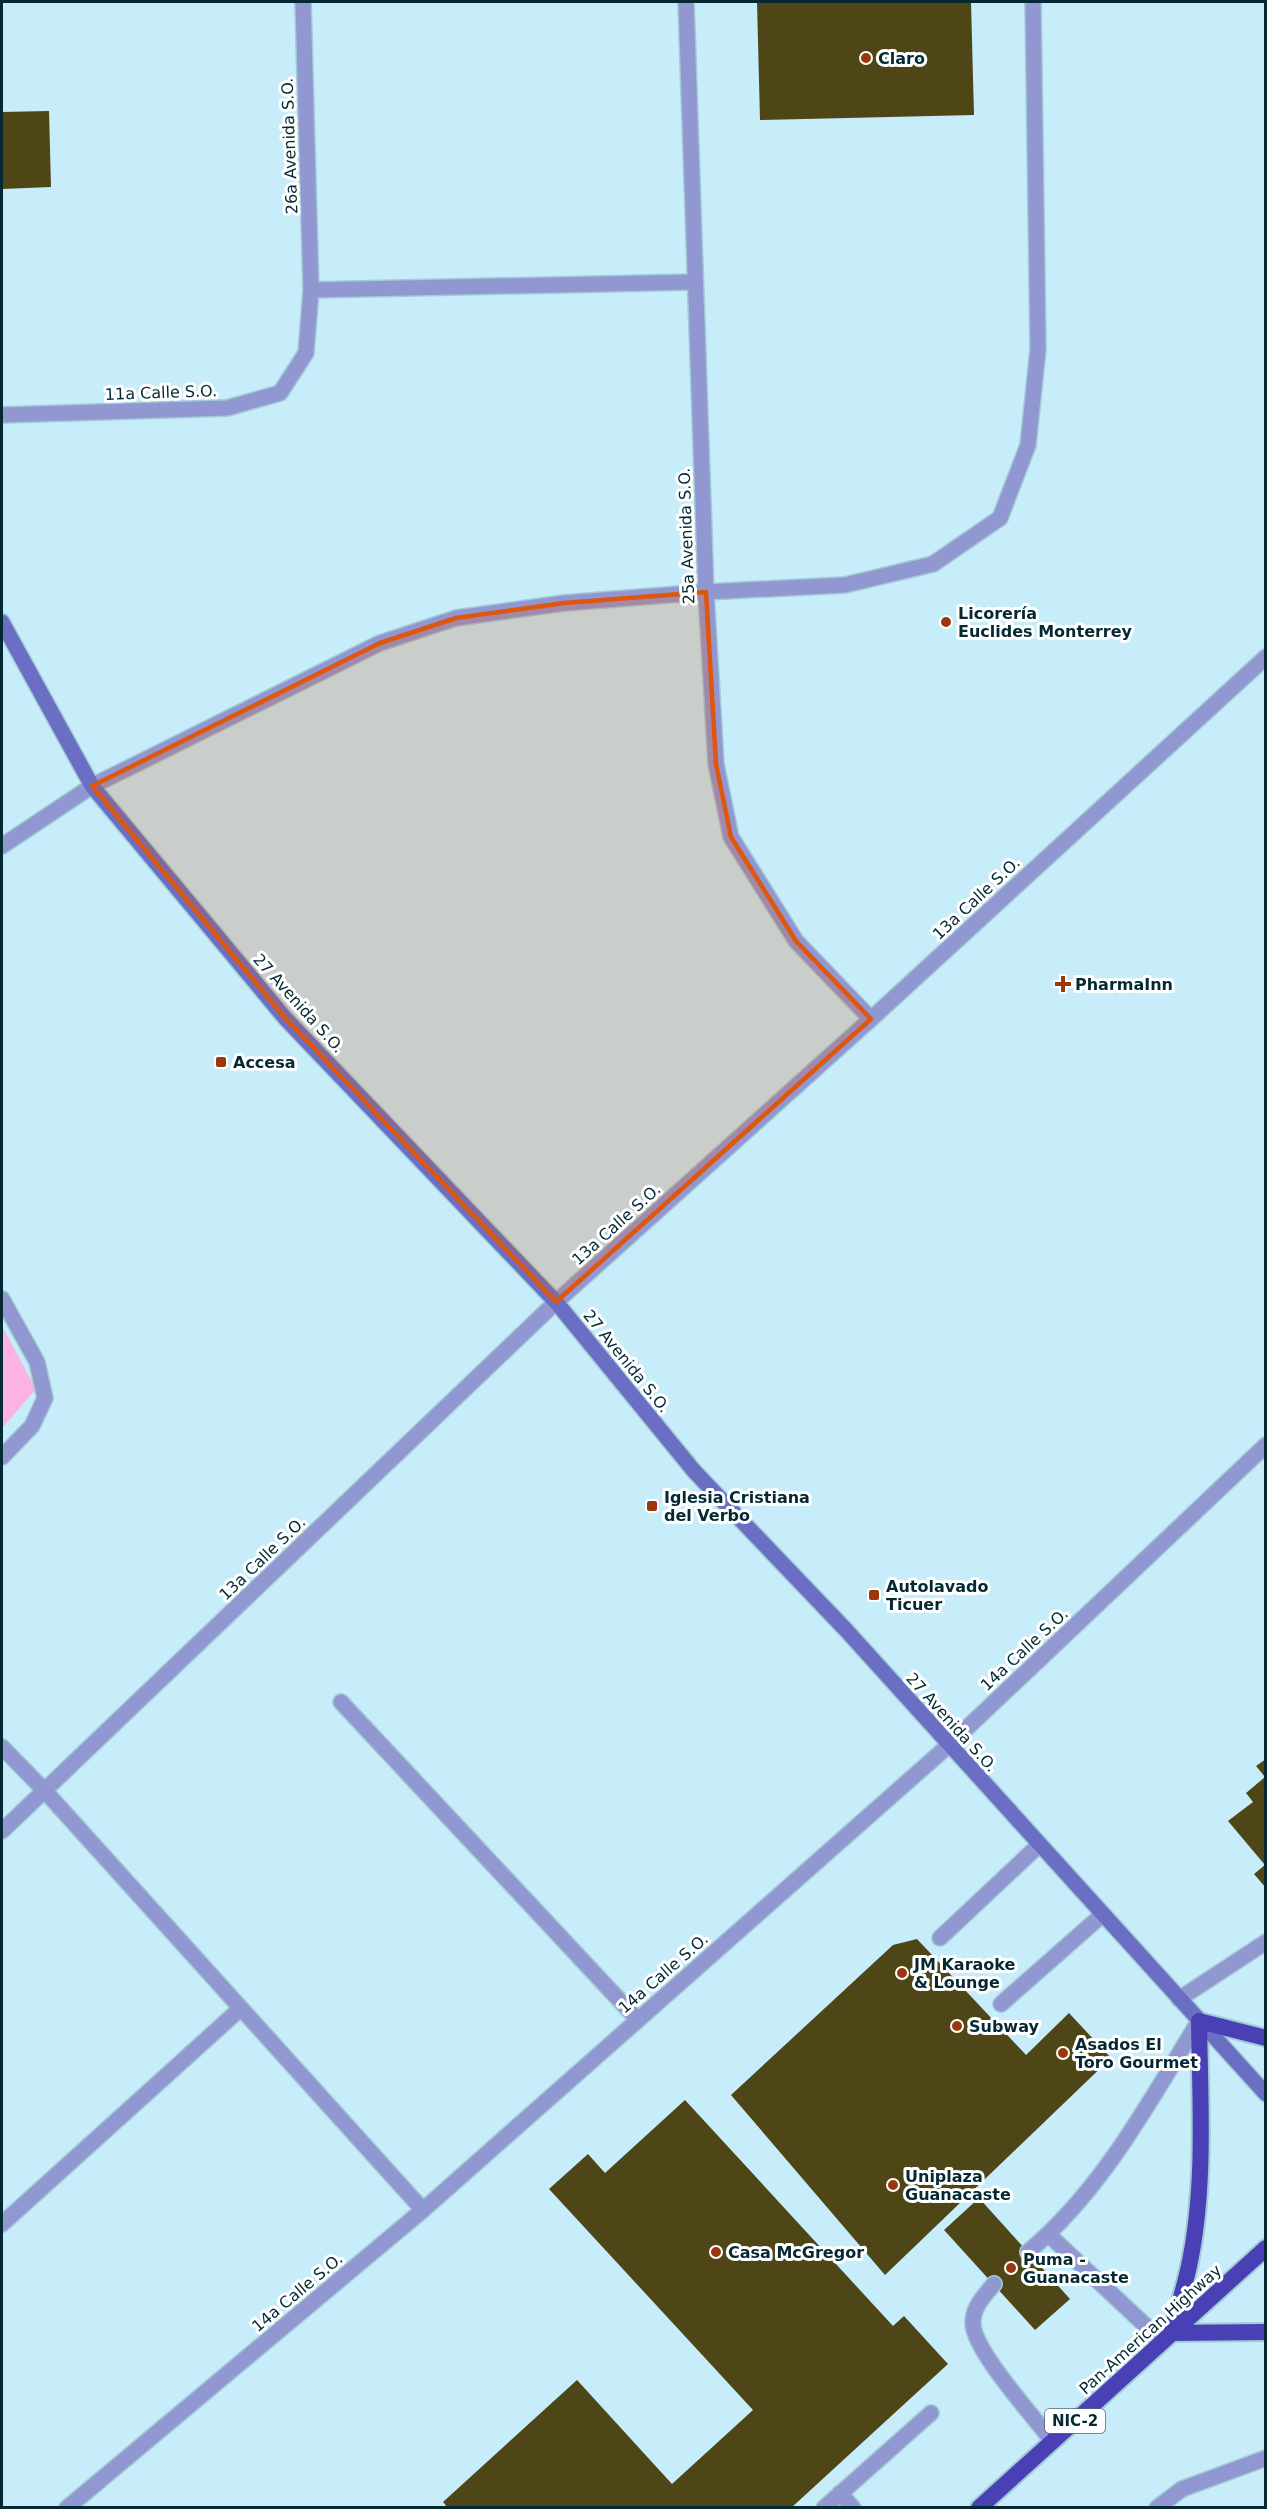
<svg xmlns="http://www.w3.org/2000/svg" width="1267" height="2509" font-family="'DejaVu Sans',sans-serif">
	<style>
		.green { fill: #fbb2e4 }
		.building { fill: #4e4617 }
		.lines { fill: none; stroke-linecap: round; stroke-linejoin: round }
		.service-casing { stroke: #a3cad5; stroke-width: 18 }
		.minor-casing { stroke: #a3cad5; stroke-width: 18 }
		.secondary-casing { stroke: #a3cad5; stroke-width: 18 }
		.trunk-casing { stroke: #a3cad5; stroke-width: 20 }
		.service { stroke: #9197d1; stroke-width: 15 }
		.minor { stroke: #9197d1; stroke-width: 15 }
		.secondary { stroke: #6a6fc4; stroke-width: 15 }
		.trunk { stroke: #4840b4; stroke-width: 16 }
		.marked { fill: #dd570e; fill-opacity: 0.2; stroke: #dd570e; stroke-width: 4.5; stroke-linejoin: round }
		.poi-dot { fill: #9c370d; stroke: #fff; stroke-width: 2 }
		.labels { text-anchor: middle; stroke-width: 6; stroke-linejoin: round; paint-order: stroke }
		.shield { fill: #fff; stroke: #4f6970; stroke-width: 1.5 }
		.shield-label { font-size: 15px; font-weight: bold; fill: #042933 }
		.poi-label { font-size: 16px; font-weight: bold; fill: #042933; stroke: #fff; text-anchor: start }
		.street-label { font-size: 16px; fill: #042933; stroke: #fff }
	</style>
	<rect width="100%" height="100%" fill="#c6edf9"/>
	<!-- green -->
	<path class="green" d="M2,1326L36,1389L2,1428Z"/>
	<!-- building -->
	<path class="building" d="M757,2H971L974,115L760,120Z
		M49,111L51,187L2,189V112Z
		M1266,1759V1888L1254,1874L1265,1865L1228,1821L1253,1802L1246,1793L1265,1777L1256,1766Z
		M917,1939L1026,2055L1069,2013L1111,2058L885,2275L731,2095L893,1945Z
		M685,2100L893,2326L904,2316L948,2364L791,2508H448L443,2502L577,2380L672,2484L753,2410L549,2189L588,2154L605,2173Z
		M979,2198L1070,2299L1035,2330L944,2230Z"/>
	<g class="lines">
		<!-- service casing -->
		<g class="service-casing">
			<path id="service" d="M341,1702L638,2020
				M940,1938L1039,1845
				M1179,1999L1266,1942
				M1001,2004L1102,1915
				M1049,2235L1163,2342
				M1028,2252C1103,2189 1149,2102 1199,2021
				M994,2284C984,2296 972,2308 973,2324C974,2351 1034,2417 1053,2442
				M840,2493L853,2508
				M824,2508L931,2413"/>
		</g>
		<!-- minor casing -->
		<g class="minor-casing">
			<path id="minor" d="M686,2L706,592L716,764L731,837L796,941L871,1019
				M311,290L695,282
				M2,415L227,408L280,393L306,353L311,290L303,2
				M2,846L92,786L380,643L456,618L564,603L706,592L845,585L933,564L1000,518L1028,445L1038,349L1033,2
				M2,1299L37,1362L45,1398L32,1426L2,1457
				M2,1747L45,1791L423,2210
				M2,1831L556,1302L871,1019L1266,657
				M2,2224L240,2009
				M67,2508L423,2210L949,1745L1266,1445
				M1157,2508L1182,2489L1266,2458"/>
		</g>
		<!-- secondary casing -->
		<g class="secondary-casing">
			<path id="secondary" d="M2,622L92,786L285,1018L556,1302L694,1471L846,1630L1266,2094"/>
		</g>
		<!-- trunk casing -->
		<g class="trunk-casing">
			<path id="trunk" d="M1171,2333C1177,2311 1184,2289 1189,2266C1206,2187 1200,2101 1199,2021L1266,2038
				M1171,2333L1266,2332
				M979,2508L1266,2248"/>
		</g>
		<!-- service -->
		<use href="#service" class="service"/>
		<!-- minor -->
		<use href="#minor" class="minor"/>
		<!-- secondary -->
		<use href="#secondary" class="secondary"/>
		<!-- trunk -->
		<use href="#trunk" class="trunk"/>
	</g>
	<!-- marked area -->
	<path class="marked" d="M706,592L716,764L731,837L796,941L871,1019L556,1302L285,1018L92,786L380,643L456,618L564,603Z"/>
	<!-- markers -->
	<g class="poi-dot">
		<circle cx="866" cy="58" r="6"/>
		<circle cx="946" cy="622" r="6"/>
		<path d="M1060 975h6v6h6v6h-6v6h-6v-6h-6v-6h6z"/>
		<rect x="215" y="1056" width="12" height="12" rx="3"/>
		<rect x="646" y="1500" width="12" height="12" rx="3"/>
		<rect x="868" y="1589" width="12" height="12" rx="3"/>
		<circle cx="902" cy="1973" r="6"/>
		<circle cx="957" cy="2026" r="6"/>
		<circle cx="1063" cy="2053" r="6"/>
		<circle cx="893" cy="2185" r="6"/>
		<circle cx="716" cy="2252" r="6"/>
		<circle cx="1011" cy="2268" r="6"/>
	</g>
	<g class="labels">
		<!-- shield labels -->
		<rect class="shield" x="1045" y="2409" width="60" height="24" rx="4.5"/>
		<g class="shield-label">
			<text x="1075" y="2426">NIC-2</text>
		</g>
		<!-- poi labels -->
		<g class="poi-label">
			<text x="878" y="64">Claro</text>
			<text x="958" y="619">Licorería<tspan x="958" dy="18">Euclides Monterrey</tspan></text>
			<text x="1075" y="990">PharmaInn</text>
			<text x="233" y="1068">Accesa</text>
			<text x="664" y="1503">Iglesia Cristiana<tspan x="664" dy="18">del Verbo</tspan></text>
			<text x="886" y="1592">Autolavado<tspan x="886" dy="18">Ticuer</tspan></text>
			<text x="914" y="1970">JM Karaoke<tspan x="914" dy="18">&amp; Lounge</tspan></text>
			<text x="969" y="2032">Subway</text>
			<text x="1075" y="2050">Asados El<tspan x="1075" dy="18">Toro Gourmet</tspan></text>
			<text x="905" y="2182">Uniplaza<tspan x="905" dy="18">Guanacaste</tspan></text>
			<text x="728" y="2258">Casa McGregor</text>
			<text x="1023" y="2265">Puma -<tspan x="1023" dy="18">Guanacaste</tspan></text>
		</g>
		<!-- street labels -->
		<g class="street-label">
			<text transform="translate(289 146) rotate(-92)" y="6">26a Avenida S.O.</text>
			<text transform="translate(161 392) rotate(-2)" y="6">11a Calle S.O.</text>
			<text transform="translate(686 536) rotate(-92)" y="6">25a Avenida S.O.</text>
			<text transform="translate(976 898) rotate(-43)" y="6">13a Calle S.O.</text>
			<text transform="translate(299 1003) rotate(48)" y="6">27 Avenida S.O.</text>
			<text transform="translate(616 1224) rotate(-42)" y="6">13a Calle S.O.</text>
			<text transform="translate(627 1361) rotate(51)" y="6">27 Avenida S.O.</text>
			<text transform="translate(262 1558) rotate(-44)" y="6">13a Calle S.O.</text>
			<text transform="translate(1024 1649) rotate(-43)" y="6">14a Calle S.O.</text>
			<text transform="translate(952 1722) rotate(48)" y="6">27 Avenida S.O.</text>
			<text transform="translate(663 1973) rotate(-41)" y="6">14a Calle S.O.</text>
			<text transform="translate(297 2292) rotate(-40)" y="6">14a Calle S.O.</text>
			<text transform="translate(1150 2329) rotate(-42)" y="6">Pan-American Highway</text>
		</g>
	</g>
	<!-- border -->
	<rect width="1267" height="2509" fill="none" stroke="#042933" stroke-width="6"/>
</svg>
